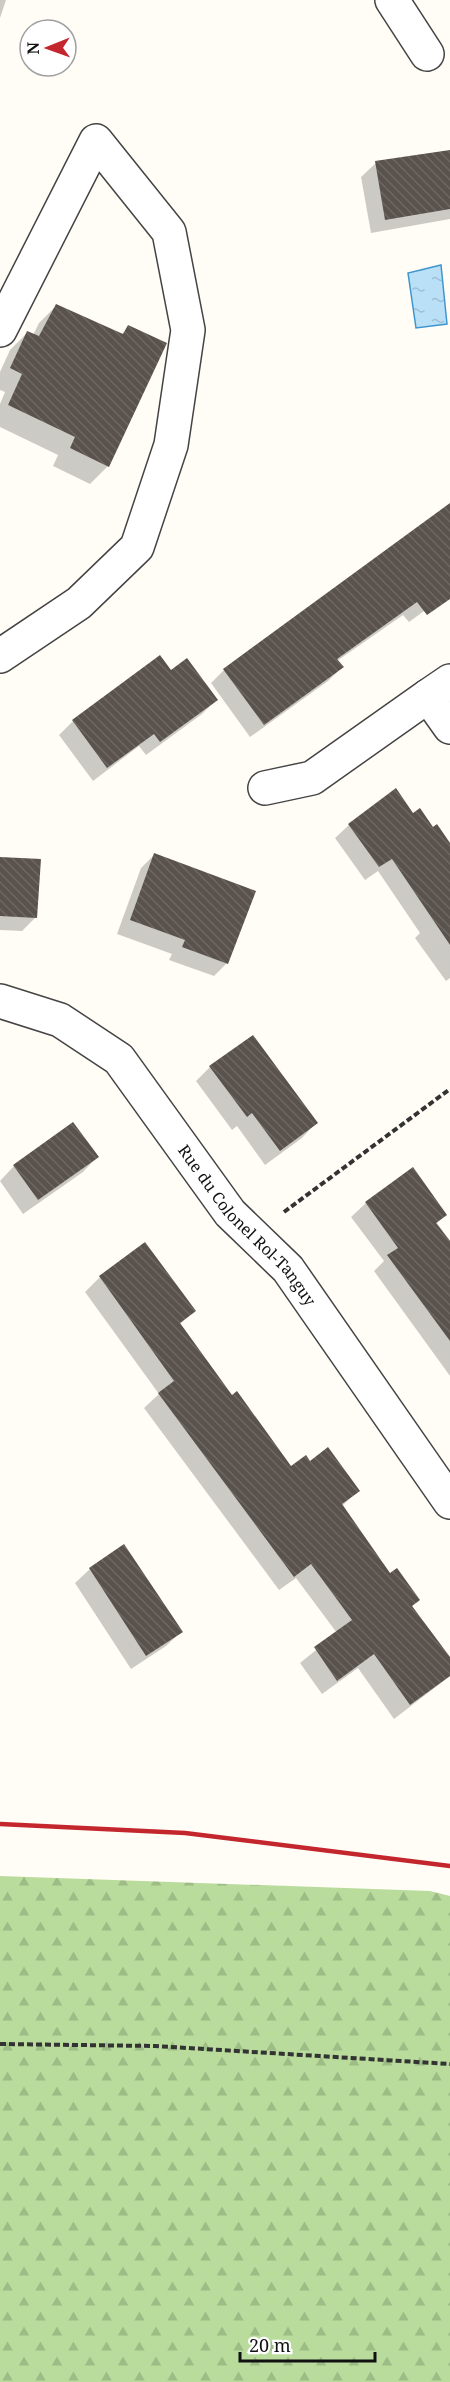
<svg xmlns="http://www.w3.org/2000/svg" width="450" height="2382" font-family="'Noto Serif',serif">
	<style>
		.forest { fill: url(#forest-firs) }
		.water { fill: url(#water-ripples); stroke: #3f96cf; stroke-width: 1.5 }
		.shadow { fill: #0003 }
		.building { fill: url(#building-back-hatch) }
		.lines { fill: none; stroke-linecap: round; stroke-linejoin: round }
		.minor-casing { stroke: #444; stroke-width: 36 }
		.path { stroke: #333; stroke-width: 4; stroke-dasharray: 6 3; stroke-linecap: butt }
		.minor { stroke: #fff; stroke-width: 33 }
		.rail { stroke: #c4262e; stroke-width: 4.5 }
		.labels { text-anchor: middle; stroke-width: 6; stroke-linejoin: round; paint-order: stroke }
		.street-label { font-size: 16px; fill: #111; stroke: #fff }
	</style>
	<defs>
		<pattern id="forest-firs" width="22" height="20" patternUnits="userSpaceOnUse" patternTransform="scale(1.5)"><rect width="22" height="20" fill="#b9dc9c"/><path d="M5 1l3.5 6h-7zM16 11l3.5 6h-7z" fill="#9ebc85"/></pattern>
		<pattern id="water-ripples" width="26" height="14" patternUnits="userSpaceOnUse" patternTransform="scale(1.5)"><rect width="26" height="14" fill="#b9e0f7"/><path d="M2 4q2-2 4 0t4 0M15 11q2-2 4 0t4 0" fill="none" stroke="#9ebfd3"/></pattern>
		<pattern id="building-back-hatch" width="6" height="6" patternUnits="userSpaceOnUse" patternTransform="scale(1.5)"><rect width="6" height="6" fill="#5a524d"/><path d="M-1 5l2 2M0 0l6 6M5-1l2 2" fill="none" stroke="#6d6662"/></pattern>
	</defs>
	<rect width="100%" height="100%" fill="#fffdf5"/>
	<!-- forest -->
	<path class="forest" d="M0,1876L430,1891L450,1896V2382H0Z"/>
	<!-- water -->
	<path class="water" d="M441,265L447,324L416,328L408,273Z"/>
	<!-- shadow -->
	<path class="shadow" d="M0,0H6L0,18Z
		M450,151V219L371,233L361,177L376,163Z
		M57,305L121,335L129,327L108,466L90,484L53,466L58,455L0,427V404L5,392L0,390V372L10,350L27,333L33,335L39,323Z
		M450,505V592L409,622L403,615L337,661L342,667L328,681L250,737L211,683L224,670Z
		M160,657L171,672L216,700L202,714L146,755L139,746L93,781L59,735L73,721Z
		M412,815L450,846V978L446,981L415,938L420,933L378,871L365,880L335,838L349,825Z
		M154,855L227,963L214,976L169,960L172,954L117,934L141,868Z
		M0,858L36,917L22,931L0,930Z
		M210,1067L316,1123L302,1138L265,1165L237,1126L232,1130L196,1081Z
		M97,1157L83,1172L23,1214L0,1181L14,1166Z
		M366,1203L445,1215L437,1223L450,1241V1376L374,1271L384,1261L351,1217Z
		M145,1244L194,1311L179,1325L232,1397L291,1468L310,1463L358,1491L342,1506L450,1660V1676L394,1719L358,1668L322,1694L300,1663L337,1633L296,1578L279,1590L144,1408L159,1394L85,1292L100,1277Z
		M90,1569L181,1632L166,1646L131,1669L75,1583Z"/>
	<!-- building -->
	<path class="building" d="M450,150V209L385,220L375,161Z
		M56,304L123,334L128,325L167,343L109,467L70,448L75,437L8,405L22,374L10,368L27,331L39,336Z
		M450,503V599L427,615L417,602L337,659L344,667L264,725L223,669Z
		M160,655L171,670L187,658L218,700L160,742L154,734L107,768L72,720Z
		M396,788L413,813L420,808L433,827L437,824L450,843V945L392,859L379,867L348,824Z
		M154,853L256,891L228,964L182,947L185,940L130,920Z
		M0,857L41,859L37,918L0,916Z
		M253,1035L318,1123L280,1151L252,1113L247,1117L209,1066Z
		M73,1122L99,1157L38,1200L13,1165Z
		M413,1167L447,1215L436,1223L450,1241V1341L387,1255L398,1248L365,1202Z
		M145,1242L196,1311L180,1323L232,1395L237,1391L291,1466L306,1455L310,1461L328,1447L360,1491L342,1504L390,1573L397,1568L420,1600L412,1606L450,1657V1676L410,1705L374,1654L337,1681L314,1647L352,1620L311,1564L294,1577L158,1393L174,1381L99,1276Z
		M124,1544L183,1632L146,1656L89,1568Z"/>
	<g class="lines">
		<!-- minor casing -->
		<g class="minor-casing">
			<g id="minor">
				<path d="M392,0L427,54"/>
				<path d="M0,330L96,141L169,232L188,330L171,445L137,547L79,603L0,656"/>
				<path d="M450,681L428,696L450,727"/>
				<path d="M265,788L312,778L428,696"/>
				<path id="s1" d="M0,1001L60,1020L119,1059L230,1213L288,1269L450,1502"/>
			</g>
		</g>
		<!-- path -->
		<path class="path" d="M284,1212L450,1089
			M0,2044L155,2046L450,2064"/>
		<!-- minor -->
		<use href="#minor" class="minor"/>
		<!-- rail -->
		<path class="rail" d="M0,1824L185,1833L450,1866"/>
	</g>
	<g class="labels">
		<!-- street labels -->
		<g class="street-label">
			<text dy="6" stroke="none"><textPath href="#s1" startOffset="344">Rue du Colonel Rol-Tanguy</textPath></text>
		</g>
	</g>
	<!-- north arrow -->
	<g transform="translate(48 48) rotate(269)"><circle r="28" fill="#ffffff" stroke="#a0a0a0" stroke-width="1.5"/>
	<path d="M0-4.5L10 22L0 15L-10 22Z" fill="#c4262e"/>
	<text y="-9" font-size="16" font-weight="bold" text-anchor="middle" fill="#111111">N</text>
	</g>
	<!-- scale -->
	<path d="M240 2352v9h135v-9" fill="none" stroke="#111111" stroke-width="3"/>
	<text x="249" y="2352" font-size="18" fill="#111111" stroke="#ffffff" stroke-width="4.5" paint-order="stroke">20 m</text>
</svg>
